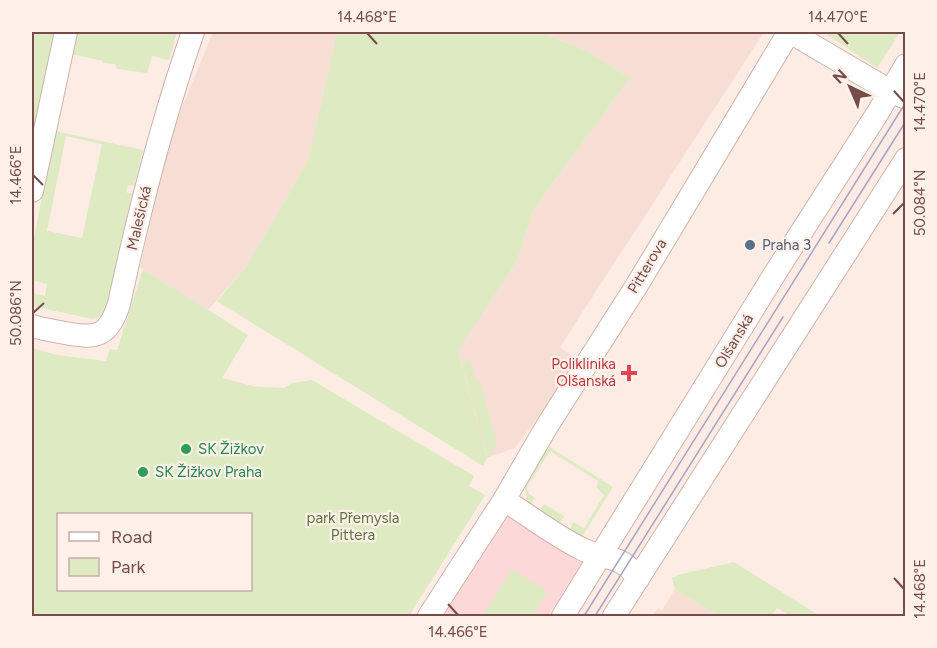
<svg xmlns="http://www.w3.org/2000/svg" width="937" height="648" font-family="Figtree,sans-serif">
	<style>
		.residential { fill: #f6ded5 }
		.commercial { fill: #fdd8d8 }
		.green { fill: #deeac2; fill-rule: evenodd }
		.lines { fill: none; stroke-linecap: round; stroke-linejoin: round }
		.minor-casing { stroke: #d0b3ae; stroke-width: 24 }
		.minor { stroke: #fff; stroke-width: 22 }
		.tram { stroke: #aba3c6; stroke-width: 1.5 }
		.ticks { fill: none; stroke: #754c4a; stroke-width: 2 }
		.service-dot { fill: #5c6f8a; stroke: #fff1ea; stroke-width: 2 }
		.health-dot { fill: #e0444e; stroke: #fff1ea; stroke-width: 2 }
		.leisure-dot { fill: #2e9e5b; stroke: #fff1ea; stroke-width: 2 }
		.labels { text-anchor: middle; stroke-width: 4.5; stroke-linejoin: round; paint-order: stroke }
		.street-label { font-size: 15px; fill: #754c4a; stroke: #fff1ea }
		.service-label { font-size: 15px; fill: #4e5e75; stroke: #fff1ea; text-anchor: start }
		.health-label { font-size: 15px; fill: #be3a42; stroke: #fff1ea; text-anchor: end }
		.leisure-label { font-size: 15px; fill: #27864d; stroke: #fff1ea; text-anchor: start }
		.park-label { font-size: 15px; fill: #5e743f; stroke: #fff1ea }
		.neatline { fill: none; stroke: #754c4a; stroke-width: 2 }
		.ticks-label { font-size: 15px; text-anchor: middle; fill: #754c4a }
	</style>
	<rect width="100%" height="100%" fill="#fcece4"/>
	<!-- residential -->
	<path class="residential" d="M213,32H337L308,161L245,268L208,310L140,267L170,137Z
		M539,32H764L560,347L579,361L515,448L487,458L458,351L516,263L534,209L630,78L587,51Z
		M675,589L719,616H653L658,608L662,610Z"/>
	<!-- commercial -->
	<path class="commercial" d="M493,502L584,560L548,616H426Z"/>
	<!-- green -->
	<path class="green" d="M32,32H57L32,152Z
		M76,32H177L169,60L152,56L147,73L117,69L115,64L103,63V61L71,54Z
		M337,32H539L587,51L630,78L534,209L516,263L458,351L487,458L483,466L217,301L245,268L308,161Z
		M823,32H900L877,68Z
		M55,131L143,150L134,186L128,185L126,192L132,194L106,309L101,317L92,319L32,306V293L45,296L47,284L32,280V248ZM66,136L102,144L82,238L47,231Z
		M143,269L248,335L222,378L252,386L284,388L292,383L312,380L474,476L469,486L485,495L409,616H32V348L57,355L106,361L110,349L117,350ZM58,514H250V590H58Z
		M470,360L476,381H480L497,445L488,458L462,362Z
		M548,446L613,487L580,540L570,530L573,522L584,528L604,495L597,488L598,481L550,451L527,487L529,494L535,498L531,505L527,501L525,488Z
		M544,504L564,516L559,524L539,511Z
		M734,562L820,616H791L777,608L771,616H719L675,589L672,578L678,575Z
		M512,569L548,592L532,616H482Z"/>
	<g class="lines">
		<!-- minor casing -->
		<g class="minor-casing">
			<path id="minor" d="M790,32L890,91L906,98
				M32,191L66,32
				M32,326C42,329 54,331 65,333C97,339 108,337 119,304C139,211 162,121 193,32
				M504,500C530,516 555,536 582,549C604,560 623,554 638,579
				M429,616L504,500L547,426L637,285L789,32
				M563,616L779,267L877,114L906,65
				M614,616L906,159"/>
		</g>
		<!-- minor -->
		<use href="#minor" class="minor"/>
		<!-- tram -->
		<path class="tram" d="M829,243L906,121
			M584,616L906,102
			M595,616L783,317"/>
	</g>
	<!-- ticks -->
	<path class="ticks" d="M367,33L377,44M838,33L848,44M894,91L904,102M33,175L43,185M893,214L904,203M33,313L44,303M894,578L904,589M448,604L458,615"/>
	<!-- markers -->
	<circle class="service-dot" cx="750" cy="245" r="6"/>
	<path class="health-dot" d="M626 364h6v6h6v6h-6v6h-6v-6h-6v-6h6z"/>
	<g class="leisure-dot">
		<circle cx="186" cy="449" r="6"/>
		<circle cx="143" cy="472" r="6"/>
	</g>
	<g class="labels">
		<!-- street labels -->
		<g class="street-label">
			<text transform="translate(139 218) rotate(-77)" y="5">Malešická</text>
			<text transform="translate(647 266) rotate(-59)" y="5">Pitterova</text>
			<text transform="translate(734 341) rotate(-59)" y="5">Olšanská</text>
		</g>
		<!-- service labels -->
		<g class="service-label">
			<text x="762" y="250">Praha 3</text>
		</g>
		<!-- health labels -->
		<g class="health-label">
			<text x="616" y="369">Poliklinika<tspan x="616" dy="17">Olšanská</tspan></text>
		</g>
		<!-- leisure labels -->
		<g class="leisure-label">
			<text x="198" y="454">SK Žižkov</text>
			<text x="155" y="477">SK Žižkov Praha</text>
		</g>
		<!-- park labels -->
		<g class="park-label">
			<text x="353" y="523">park Přemysla<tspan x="353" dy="17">Pittera</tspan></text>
		</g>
	</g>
	<!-- border -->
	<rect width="937" height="648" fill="none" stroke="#fff1ea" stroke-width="66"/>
	<!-- legend -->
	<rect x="57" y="513" width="195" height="78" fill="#fff1ea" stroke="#c8afaa" stroke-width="1.5"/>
	<rect x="69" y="532" width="30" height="9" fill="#ffffff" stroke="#c8afaa" stroke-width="1.5"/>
	<text x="111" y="543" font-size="18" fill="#754c4a">Road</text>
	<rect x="69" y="558" width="30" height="18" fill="#deeac2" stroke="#c8afaa" stroke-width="1.5"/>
	<text x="111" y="573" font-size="18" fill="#754c4a">Park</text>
	<!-- north arrow -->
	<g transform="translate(850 87) rotate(316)" stroke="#fff1ea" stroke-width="4.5" paint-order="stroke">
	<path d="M0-4.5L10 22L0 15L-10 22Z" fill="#754c4a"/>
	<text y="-9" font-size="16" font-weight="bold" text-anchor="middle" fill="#754c4a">N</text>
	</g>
	<rect x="33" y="33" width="871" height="582" class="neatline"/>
	<g class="ticks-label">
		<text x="367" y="22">14.468°E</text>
		<text x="838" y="22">14.470°E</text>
		<text transform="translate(920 102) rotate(-90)" y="5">14.470°E</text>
		<text transform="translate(16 175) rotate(-90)" y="5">14.466°E</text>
		<text transform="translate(920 203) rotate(-90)" y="5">50.084°N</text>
		<text transform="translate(16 313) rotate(-90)" y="5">50.086°N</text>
		<text transform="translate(920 589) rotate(-90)" y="5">14.468°E</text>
		<text x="458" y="637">14.466°E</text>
	</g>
</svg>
